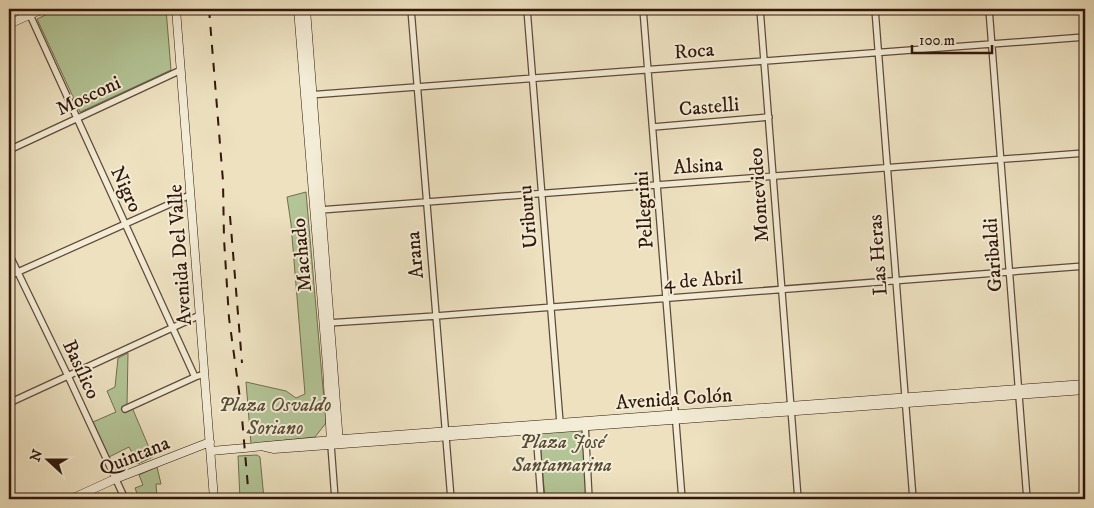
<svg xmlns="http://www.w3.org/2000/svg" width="1094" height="508" font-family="'IM FELL DW Pica',serif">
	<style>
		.green { fill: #b3c496; stroke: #726e50 }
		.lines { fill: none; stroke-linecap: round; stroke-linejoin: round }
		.street-casing { stroke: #604a38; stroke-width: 8 }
		.secondary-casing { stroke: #31170b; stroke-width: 9 }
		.street { stroke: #f3ecd6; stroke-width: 5.5 }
		.secondary { stroke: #f3ecd6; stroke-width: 8 }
		.rail { stroke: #31170b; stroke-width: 2; stroke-dasharray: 9 9; stroke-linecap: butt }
		.labels { text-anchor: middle; stroke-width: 4; stroke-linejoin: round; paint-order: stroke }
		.street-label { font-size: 20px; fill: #31170b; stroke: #f3ecd6 }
		.park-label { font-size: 20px; font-style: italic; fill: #584b35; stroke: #f3ecd6 }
	</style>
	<rect width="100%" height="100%" fill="#ede1c0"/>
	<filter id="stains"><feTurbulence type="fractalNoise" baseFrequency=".004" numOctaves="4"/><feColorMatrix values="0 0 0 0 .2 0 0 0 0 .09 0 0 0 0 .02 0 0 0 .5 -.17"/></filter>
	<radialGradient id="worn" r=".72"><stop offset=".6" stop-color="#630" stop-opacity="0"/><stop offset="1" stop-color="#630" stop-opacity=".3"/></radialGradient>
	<!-- green -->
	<path class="green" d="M58,9H166L171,70L80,112L37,19Z
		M306,192L326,423L315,437L251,444L246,382L286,391L296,398L305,394L291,224L287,197Z
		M128,353L127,406L131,405L153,457L138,464L129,447L109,457L93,422L116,412L107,391L115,387L118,358Z
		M582,429L587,499H545L539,432Z
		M257,455L260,457L264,499H240L238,456Z
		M157,467L161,484H156L157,499H139L135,488L143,485L139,475Z"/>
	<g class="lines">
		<!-- street casing -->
		<g class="street-casing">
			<path id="street" d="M411,9L451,499
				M527,9L560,423
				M643,9L682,499
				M760,9L798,499
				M875,9L913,499
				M989,9L1027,499
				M30,15L195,377
				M309,95L1085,37
				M653,127L769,117
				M9,150L181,70
				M320,210L1085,153
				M9,254L68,376L125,499
				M9,276L190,195
				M328,323L436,316L1085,266
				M9,403L200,315
				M125,409L195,377L204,374
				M585,424L589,499
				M536,430L541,499
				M331,445L335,499"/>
		</g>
		<!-- secondary casing -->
		<g class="secondary-casing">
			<path id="secondary" d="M176,9L214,499
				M298,9L327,366L331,443
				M306,9L339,443
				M9,24L43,9
				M265,447L274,449L1085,390
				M211,451L343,439L1085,384
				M71,499L115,479L210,442"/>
		</g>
		<!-- street -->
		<use href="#street" class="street"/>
		<!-- secondary -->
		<use href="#secondary" class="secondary"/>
		<!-- rail -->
		<path class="rail" d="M209,9L223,181L224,239L229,318L241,406L249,499
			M230,216L242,363"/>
	</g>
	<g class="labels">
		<!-- street labels -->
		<g class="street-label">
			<text transform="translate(694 50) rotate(-4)" y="7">Roca</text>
			<text transform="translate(88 95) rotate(-25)" y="7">Mosconi</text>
			<text transform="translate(709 106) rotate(-5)" y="7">Castelli</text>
			<text transform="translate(698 165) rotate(-4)" y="7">Alsina</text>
			<text transform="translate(127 189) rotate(65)" y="7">Nigro</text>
			<text transform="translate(758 195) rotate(-94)" y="7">Montevideo</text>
			<text transform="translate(643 210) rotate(-94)" y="7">Pellegrini</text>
			<text transform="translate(527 217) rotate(-95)" y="7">Uriburu</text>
			<text transform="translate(179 255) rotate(-94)" y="7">Avenida Del Valle</text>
			<text transform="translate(301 255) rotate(-95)" y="7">Machado</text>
			<text transform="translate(414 255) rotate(-95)" y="7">Arana</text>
			<text transform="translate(877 255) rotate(-94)" y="7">Las Heras</text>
			<text transform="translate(992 255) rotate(-94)" y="7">Garibaldi</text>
			<text transform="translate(703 279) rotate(-4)" y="7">4 de Abril</text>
			<text transform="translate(82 369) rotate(65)" y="7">Basílico</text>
			<text transform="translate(674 398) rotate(-4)" y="7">Avenida Colón</text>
			<text transform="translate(134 455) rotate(-22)" y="7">Quintana</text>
		</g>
		<!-- park labels -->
		<g class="park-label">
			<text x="275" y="411">Plaza Osvaldo<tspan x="275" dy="23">Soriano</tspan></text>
			<text x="562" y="448">Plaza José<tspan x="562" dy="23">Santamarina</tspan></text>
		</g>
	</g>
	<!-- margin -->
	<rect width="1094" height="508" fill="none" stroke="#ede1c0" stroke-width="30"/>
	<rect x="10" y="10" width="1074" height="488" fill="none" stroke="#31170b" stroke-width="2.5"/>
	<rect x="15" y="15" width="1064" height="478" fill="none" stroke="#31170b"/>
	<!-- north arrow -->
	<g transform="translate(48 460) rotate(291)" stroke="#f3ecd6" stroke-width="4" paint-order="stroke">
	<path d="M0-4L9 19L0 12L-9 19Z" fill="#31170b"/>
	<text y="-8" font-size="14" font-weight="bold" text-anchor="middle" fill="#31170b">N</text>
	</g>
	<!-- scale -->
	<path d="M912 45v8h80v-8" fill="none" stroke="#31170b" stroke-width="2.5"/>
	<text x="919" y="45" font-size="15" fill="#31170b" stroke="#f3ecd6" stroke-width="4" paint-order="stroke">100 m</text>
	<rect width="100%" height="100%" filter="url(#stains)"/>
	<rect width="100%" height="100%" fill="url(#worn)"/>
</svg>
